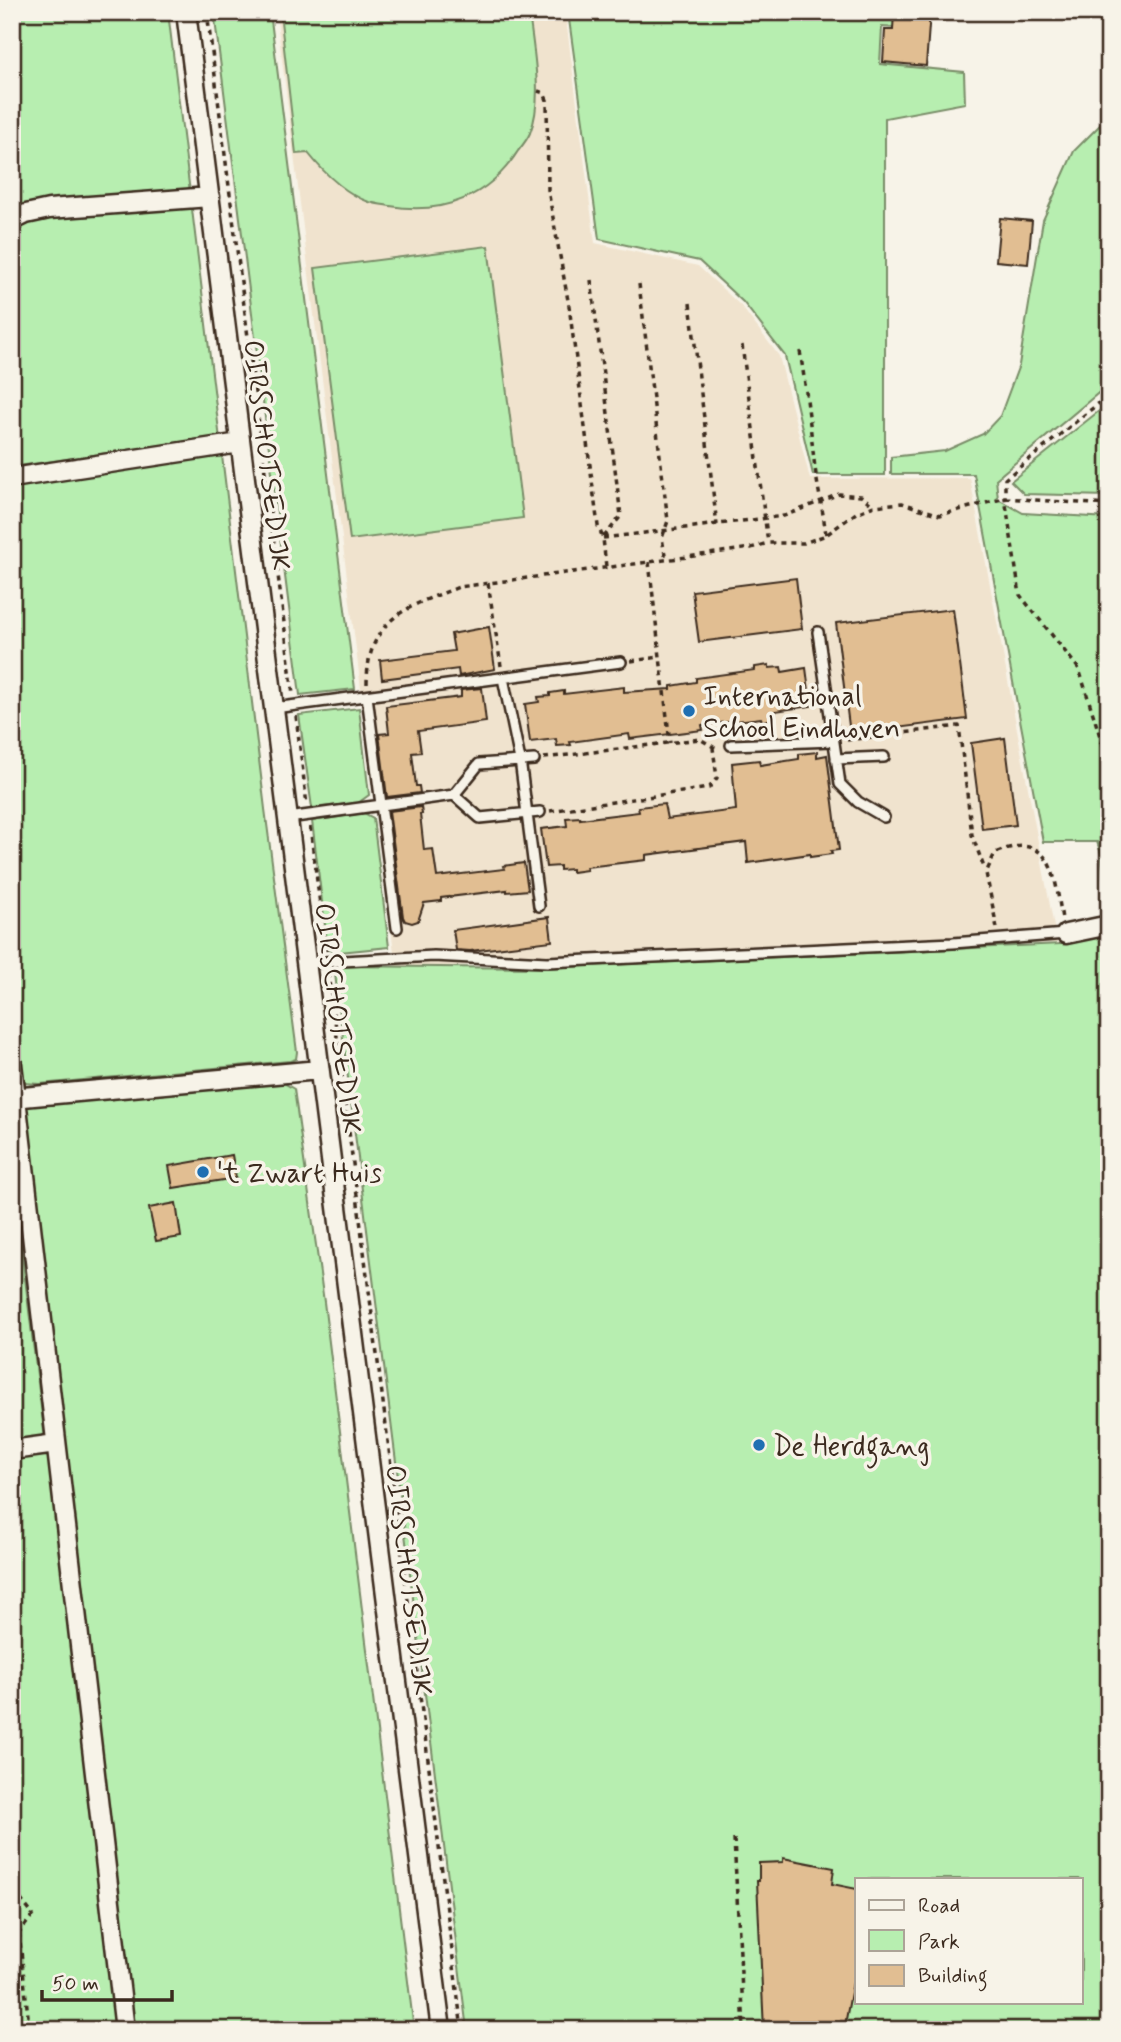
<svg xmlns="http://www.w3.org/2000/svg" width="1121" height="2042" font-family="Mynerve,sans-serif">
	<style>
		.built { fill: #f0e3ce }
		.green { fill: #b7eeb0; stroke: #798c67; stroke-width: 2; fill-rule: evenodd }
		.building { fill: #e1be92; stroke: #3b2a1e; stroke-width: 2 }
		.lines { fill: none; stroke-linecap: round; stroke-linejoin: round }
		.lane-casing { stroke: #3b2a1e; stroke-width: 14 }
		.street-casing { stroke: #3b2a1e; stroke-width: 23 }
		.path { stroke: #3b2a1e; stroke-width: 3.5; stroke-dasharray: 5 5; stroke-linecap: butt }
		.lane { stroke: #f7f3e8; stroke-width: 9 }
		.street { stroke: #f7f3e8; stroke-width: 18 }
		.poi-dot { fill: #1f6fb2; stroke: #f7f3e8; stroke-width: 2.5 }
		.labels { text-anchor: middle; stroke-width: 7; stroke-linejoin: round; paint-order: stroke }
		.street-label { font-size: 28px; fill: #3b2a1e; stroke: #f7f3e8 }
		.poi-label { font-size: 28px; fill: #3b2a1e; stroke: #f7f3e8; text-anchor: start }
	</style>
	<rect width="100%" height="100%" fill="#f7f3e8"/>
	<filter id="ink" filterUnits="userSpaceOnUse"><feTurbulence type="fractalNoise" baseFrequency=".0143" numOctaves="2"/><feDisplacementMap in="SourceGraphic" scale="14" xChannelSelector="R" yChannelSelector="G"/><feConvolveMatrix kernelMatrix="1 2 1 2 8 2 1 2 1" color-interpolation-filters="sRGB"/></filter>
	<g filter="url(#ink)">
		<!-- built -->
		<path class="built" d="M276,12H565L595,243L698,266L741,306L779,356L810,479L970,478L1057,943L396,968Z"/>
		<!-- green -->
		<path class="green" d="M12,12H168L265,809L297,1052L296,1059L290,1061L40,1084L23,1083L12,995V487L218,455L217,437L12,467Z
			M214,12H270L355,689L300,695Z
			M280,12H529C533,49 544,98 530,133C527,140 522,146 518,151C489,197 443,215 390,206C384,205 376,204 369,202C344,193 324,173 308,153L296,154Z
			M568,12H918L917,29L882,27L880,64L964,72L965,103L885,118V475H813L785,356L743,302L699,261L599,239Z
			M1109,116V384L996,479L998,499L1023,513L1109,518V893H1105L1102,856L1097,842H1043L974,474H891V457L945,451L983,434L1000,416L1019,365L1043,220L1074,151Z
			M488,246L523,518L350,540L315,268Z
			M1109,403V496L1024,494L1011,481Z
			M359,708L369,795L358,803L312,808L299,715Z
			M364,813L373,818L389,947L340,952L328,950L312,821Z
			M1109,935V2030H467L334,966L542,968L1061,944ZM857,1879H1081V2002H857Z
			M267,1082H282L294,1089L324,1302L414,2030H134L25,1107L34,1102Z
			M12,1174L45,1439L12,1445Z
			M51,1452L116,2030H12V1456Z"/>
		<!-- building -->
		<path class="building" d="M894,12H930L926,66L883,62L885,30H893Z
			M1000,218L1032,221L1028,264L996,261Z
			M796,578L802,629L699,642L692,591Z
			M953,609L967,719L850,734L836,623Z
			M489,627L495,669L459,676L458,669L382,679L380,660L454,651L451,634Z
			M769,665V668L781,667L782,672L806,668L811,706L775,711L776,719L762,721L761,718L702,725L703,730L630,739L629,734L570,742L571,745L557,746L556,739L530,742L525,704L539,702L538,697L550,696V693L564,691V694L624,687V692L671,689V686L696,682V678L755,670V667Z
			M482,688L486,722L418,731L421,752L412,753L416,786H419L420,793L387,797L379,734L389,733L386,706L461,697V690Z
			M1005,738L1016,825L982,829L971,743Z
			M817,752V757L827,755L839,850L831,851L832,854L810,857V854L748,863L746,842L646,855V860L586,867L587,870L572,872V869L560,870V866L546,867L541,829L567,826L566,818L580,817V819L639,812L638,807L664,804L667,819L736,810L732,763L759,760L760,765L799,759V754Z
			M421,807L422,814H420L424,850L433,849L437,877L504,869L503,866L524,863L528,890L507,892V890L441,898V901L424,903L418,921L412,923L405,921L403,917L389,811Z
			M549,917L552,941L470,951L456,950L453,930Z
			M232,1155L236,1178L173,1188L169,1166Z
			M176,1203L181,1237L156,1241L149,1208Z
			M783,1858L834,1868L832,1884L857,1889V1961L844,2030H764L757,1881H759V1863L783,1862Z"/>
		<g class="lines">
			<!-- lane casing -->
			<g class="lane-casing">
				<path id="lane" d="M818,632L840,784L858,802L884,817
					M503,678L520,760L539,906
					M367,696L397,928
					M274,708L621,662
					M731,745L833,741
					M836,759L884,757
					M454,795L480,818L540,812
					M288,818L454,795L479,764L534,760
					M306,963L434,956L547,962L953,943L1066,934"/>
			</g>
			<!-- street casing -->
			<g class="street-casing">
				<path id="street" d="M186,12L441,2030
					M12,221L26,214L49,209L210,197
					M12,478L240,443
					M1066,934L1109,925
					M12,1064L125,2030
					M12,1098L319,1070
					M12,1450L56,1444"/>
			</g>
			<!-- path -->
			<path class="path" d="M207,12L293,694
				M538,91L544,93L547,100L548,190L569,306L598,526L603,538L606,567
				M591,280L621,516L603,538
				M639,284L668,521L662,538L666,560
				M690,303L717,525
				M742,345L768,543
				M800,351C806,388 810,423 814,460C817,485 823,510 826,535
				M1109,395L1005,479V498L1020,595L1079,669L1109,765
				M603,538L784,516L839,494L861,496L874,506
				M649,562L670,743
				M488,583L501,666
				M631,661L660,657
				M367,684C367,619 406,607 459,587L687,557L751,548L768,543H804L826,535L856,513L874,506L902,503L940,515L1005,498L1109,505
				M296,716L307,805
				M847,740L959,726L972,835L985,870
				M544,758L700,739L715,748
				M550,811L709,788L717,778L713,748
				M310,827L326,951
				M997,928L986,873L995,853C1052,828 1055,877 1062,919
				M329,973L462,2030
				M12,1783V1786
				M734,1839L744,2030
				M12,1895L18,1896L33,1915L19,1933H12
				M19,1933L28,2016L19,2030"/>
			<!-- lane -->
			<use href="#lane" class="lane"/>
			<!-- street -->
			<use href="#street" class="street"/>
		</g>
	</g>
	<!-- markers -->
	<g class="poi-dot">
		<circle cx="689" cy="711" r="7"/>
		<circle cx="203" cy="1172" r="7"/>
		<circle cx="759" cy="1445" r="7"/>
	</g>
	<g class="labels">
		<!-- street labels -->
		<g class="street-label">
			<text transform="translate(268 455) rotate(83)" y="10">OIRSCHOTSEDIJK</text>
			<text transform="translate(339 1018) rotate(83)" y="10">OIRSCHOTSEDIJK</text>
			<text transform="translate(410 1580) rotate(83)" y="10">OIRSCHOTSEDIJK</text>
		</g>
		<!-- poi labels -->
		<g class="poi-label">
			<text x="703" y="705">International<tspan x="703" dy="32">School Eindhoven</tspan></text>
			<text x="217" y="1182">'t Zwart Huis</text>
			<text x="773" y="1455">De Herdgang</text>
		</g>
	</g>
	<!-- margin -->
	<rect width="1121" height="2042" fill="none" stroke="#f7f3e8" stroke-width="42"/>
	<rect x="21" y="21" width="1079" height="2000" fill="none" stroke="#3b2a1e" stroke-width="2.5" filter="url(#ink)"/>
	<!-- legend -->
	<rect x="855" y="1878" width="228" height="126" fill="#f7f3e8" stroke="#aca397" stroke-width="2"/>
	<rect x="869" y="1900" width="35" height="10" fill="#f7f3e8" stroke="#aca397" stroke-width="2"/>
	<text x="918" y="1912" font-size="21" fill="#3b2a1e">Road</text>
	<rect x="869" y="1930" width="35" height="21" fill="#b7eeb0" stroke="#aca397" stroke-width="2"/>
	<text x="918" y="1948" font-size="21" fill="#3b2a1e">Park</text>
	<rect x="869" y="1965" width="35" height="21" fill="#e1be92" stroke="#aca397" stroke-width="2"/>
	<text x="918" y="1982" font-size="21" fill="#3b2a1e">Building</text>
	<!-- scale -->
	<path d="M42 1990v10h130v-10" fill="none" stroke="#3b2a1e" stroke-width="3.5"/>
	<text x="52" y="1990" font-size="21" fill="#3b2a1e" stroke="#f7f3e8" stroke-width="5" paint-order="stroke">50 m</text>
</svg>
